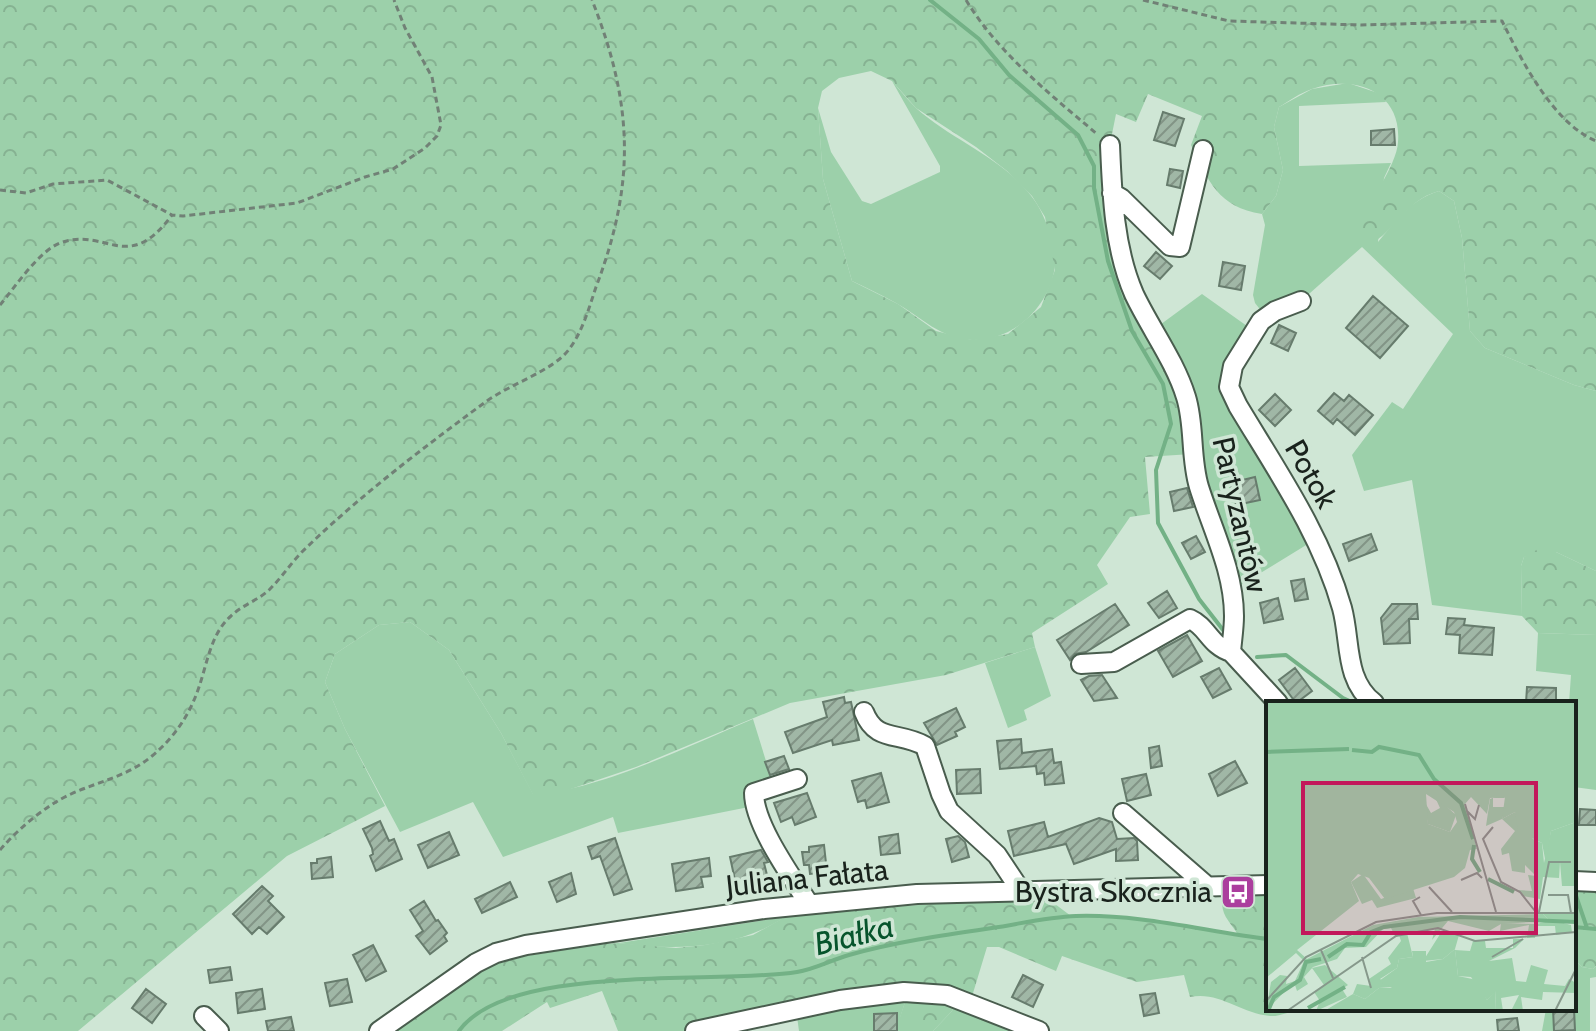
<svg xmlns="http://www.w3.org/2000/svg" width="1596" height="1031" font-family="Cabin,sans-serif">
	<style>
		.green { fill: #9cd0aa }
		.forest { fill: url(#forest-crowns); fill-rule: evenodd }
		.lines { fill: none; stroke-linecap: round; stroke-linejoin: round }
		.stream { stroke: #73b186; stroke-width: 4 }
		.building { fill: url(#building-hatch); stroke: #677c6d; stroke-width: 2 }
		.minor-casing { stroke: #495d4e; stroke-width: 22 }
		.path { stroke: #718176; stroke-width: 3; stroke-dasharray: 6 4; stroke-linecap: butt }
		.minor { stroke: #fff; stroke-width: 18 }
		.labels { text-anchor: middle; stroke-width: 7; stroke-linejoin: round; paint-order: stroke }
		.street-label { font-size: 30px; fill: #19221c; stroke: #cfe6d5 }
		.poi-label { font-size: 30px; fill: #19221c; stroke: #cfe6d5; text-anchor: end }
		.water-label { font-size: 32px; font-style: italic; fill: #07542c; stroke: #cfe6d5 }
		.inset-river { fill: none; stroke: #73b186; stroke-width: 4 }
		.inset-road { fill: none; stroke: #86988b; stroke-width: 2 }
		.view { fill: #c2185b; fill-opacity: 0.15; stroke: #c2185b; stroke-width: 4 }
		.inset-edge { fill: none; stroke: #19221c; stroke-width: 4 }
	</style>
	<defs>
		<pattern id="forest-crowns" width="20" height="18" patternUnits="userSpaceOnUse" patternTransform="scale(2)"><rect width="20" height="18" fill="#9cd0aa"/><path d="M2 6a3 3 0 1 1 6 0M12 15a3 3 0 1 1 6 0" fill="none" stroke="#86b292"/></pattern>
		<pattern id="building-hatch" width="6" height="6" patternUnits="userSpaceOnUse" patternTransform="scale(2)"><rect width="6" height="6" fill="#a0b7a6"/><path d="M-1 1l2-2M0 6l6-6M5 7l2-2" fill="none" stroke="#829486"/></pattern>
	</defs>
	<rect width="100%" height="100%" fill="#cfe6d5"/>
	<!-- green -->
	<path class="green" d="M892,81C900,90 908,100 916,108C953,141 1002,157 1032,197C1045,213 1059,252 1054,272C1046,310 1012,341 972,340C941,339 921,317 896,303C882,295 867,288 852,281L823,179L818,108L831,152L862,201L871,204L940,172V166Z
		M1348,83L1381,94L1386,102L1299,106V166L1391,163L1384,178L1378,242C1396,221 1411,199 1439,191L1454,201L1462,238L1470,331L1485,348L1574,385L1596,391V571L1556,552L1524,557L1521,566L1522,616L1432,605L1412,480L1364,491L1352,455L1392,402L1403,409L1453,334L1362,247L1301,301L1266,317L1255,303L1253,295L1265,225L1262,214L1276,196L1283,170L1274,127L1279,107L1312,89Z
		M1202,294L1254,331L1229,378L1316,539L1231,591L1153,330Z
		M410,622L449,650L501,733L533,794C599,791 690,745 753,719L774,787L754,806L618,833L613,817L503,857L473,802L400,832L345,729L325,682L335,654L379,625Z
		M1538,633L1596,635V790L1574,787V703H1569L1571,675L1536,671Z
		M1035,647L1051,696L1024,710L1027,720L1008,728L985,663Z
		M785,917C737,949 674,951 619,943Z
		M1574,959L1582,967L1593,969L1596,966V977L1590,978V1031H1542L1546,1009H1574Z
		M957,998L1039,1031H933L952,1011Z
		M906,999L900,1018L883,1031H799L796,1009Z"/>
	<!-- forest -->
	<path class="forest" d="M0,0H1596V391L1574,385L1485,348L1470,331L1462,238L1454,201L1439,191C1402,201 1395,237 1362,247L1356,232C1365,207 1397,166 1398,142C1402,91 1354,74 1312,89C1300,93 1289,101 1279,107L1274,127L1283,170L1276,196L1262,214C1218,207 1209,182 1191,145L1202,116L1148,94L1136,122L1116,114L1110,144L1120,247L1185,393L1192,454L1145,457L1150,514L1130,517L1097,565L1108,584L1032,633L1035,647L946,675L790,703L636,767L559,793L533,795L501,733L449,650L410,622L379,625L335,654L325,682L345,729L385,806L287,856L78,1031H0ZM871,71L892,81L916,108L976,147L1007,171L1032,196L1045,217L1055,270L1041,307L1008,334L972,340L936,331L898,304L852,281L823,179L818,108L822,91L839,78Z
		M1540,548L1556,552L1596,571V635L1538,633L1522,616L1521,566L1524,557Z
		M1574,881L1596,882V966L1593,969L1582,967L1574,959Z
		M1268,885V1009H1301C1291,1011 1279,1017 1270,1016C1240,1013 1219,991 1190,997L1184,975L1137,982L1062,956L1056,971L999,947H987L970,1003L957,999L952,1011L933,1031H883L900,1017L906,999L695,1031H618L602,991L550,1008L547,1002L502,1031H396L476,973L496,964L526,956L593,945L618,943L676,948L705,945L753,935L785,917L800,914L1038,896L1051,901L1071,916L1131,917L1238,935C1232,924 1219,914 1223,899C1242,895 1254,900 1268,885Z"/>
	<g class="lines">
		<!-- stream -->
		<path class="stream" d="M930,0L979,39L1009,75L1078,135L1094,166V188L1108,261L1132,331L1163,384L1171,424L1156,470L1158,523L1199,599L1227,635
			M1257,657L1286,655L1343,698L1354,703
			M1574,890L1587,928
			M1574,927L1596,929
			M459,1031C508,962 716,985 797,972C815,969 831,960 849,955C895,942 944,935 992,928C1019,924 1048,917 1076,916C1141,914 1204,931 1268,939"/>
	</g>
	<!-- building -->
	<path class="building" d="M1163,112L1184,119L1175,146L1154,140Z
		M1394,129L1395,145H1371V131Z
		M1170,169L1183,171L1180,188L1167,185Z
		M1156,252L1172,266L1160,279L1144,266Z
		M1223,262L1245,266L1241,290L1219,286Z
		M1373,296L1408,326L1380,358L1346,328Z
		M1279,325L1296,333L1288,351L1271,343Z
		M1334,393L1344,401L1349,395L1373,415L1355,435L1337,419L1333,424L1318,411Z
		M1275,394L1291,410L1275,426L1259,410Z
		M1255,477L1260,500L1236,505L1230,483Z
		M1187,488L1193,507L1174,511L1170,492Z
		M1371,534L1377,550L1349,561L1343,544Z
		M1196,536L1205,552L1191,559L1182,543Z
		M1304,579L1308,599L1295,601L1291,581Z
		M1167,591L1177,608L1159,618L1148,603Z
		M1278,598L1283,619L1264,623L1260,603Z
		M1115,604L1129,625L1086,652L1075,654L1070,660L1057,640Z
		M1392,604H1417L1418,619H1409L1410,643L1384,644L1381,618Z
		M1448,618L1465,619L1464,625L1494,628L1492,655L1459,653L1460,635L1446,634Z
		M1187,635L1202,661L1173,677L1158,651Z
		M1219,668L1231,689L1213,698L1201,677Z
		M1295,668L1312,691L1296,703L1279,680Z
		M1102,675L1117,698L1094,701L1081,680L1089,676Z
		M1527,687L1556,688V703H1526Z
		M844,697L845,703L851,702L859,740L833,745L832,740L793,753L785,732L827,717L823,702Z
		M956,708L965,727L955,732L957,736L937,745L924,723Z
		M1021,739L1022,753L1052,749L1054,763L1061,762L1064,783L1045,785L1044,773L1037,774L1036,766L1000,769L997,741Z
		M1159,746L1162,766L1151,768L1149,748Z
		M784,756L789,769L770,775L765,762Z
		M1235,761L1247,783L1218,796L1209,774Z
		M980,769L981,793L957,794L956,770Z
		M881,773L889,802L867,808L865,800L858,802L852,781Z
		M1146,774L1151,795L1127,801L1122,779Z
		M807,793L816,817L795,825L792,817L781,822L774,803Z
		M1580,809L1596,810V825H1579Z
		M1099,818L1112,822L1117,839L1134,838L1137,841L1138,860L1116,861V849L1074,864L1066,844L1014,856L1008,831L1044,822L1048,837Z
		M380,821L389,841L394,839L402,859L376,871L370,856L373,854L372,848L363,829Z
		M449,832L459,855L428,868L418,845Z
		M898,834L900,853L881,855L879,837Z
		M958,836L965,842L969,857L952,862L946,839Z
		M615,838L632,889L614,895L600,856L592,859L588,847Z
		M824,845L827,872L810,874L809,865H804L802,852H809V847Z
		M761,850L768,862L764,863L768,879L758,881L760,886L746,889L745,883L736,885L730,857Z
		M331,857L333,877L312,879L311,863H317V859Z
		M709,858L711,876L701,877L703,887L676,891L672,864Z
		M571,873L576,894L557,902L549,882Z
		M510,882L517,897L482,913L475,899Z
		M262,886L273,896L268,901L284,917L267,934L259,927L252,934L233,914Z
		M424,901L436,921L438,920L447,933L444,936L447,941L430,954L416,936L423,931L410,910Z
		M373,945L386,971L366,981L353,955Z
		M230,967L232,980L210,983L208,970Z
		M1023,975L1043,985L1033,1007L1012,997Z
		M347,979L352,1002L330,1006L325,983Z
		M146,989L166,1004L152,1023L132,1008Z
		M262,989L265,1009L238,1013L236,993Z
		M1155,993L1159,1013L1144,1016L1140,995Z
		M1553,1009H1574L1575,1030L1554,1031Z
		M897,1013V1031H874V1014Z
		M291,1017L294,1031H268L266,1021Z
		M1517,1018L1519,1031H1498L1497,1020Z"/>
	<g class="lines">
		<!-- minor casing -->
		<g class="minor-casing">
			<path id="minor" d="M1110,145C1112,194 1114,248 1134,294C1150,328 1175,361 1186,397C1195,426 1190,457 1199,487C1212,529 1234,571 1234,616C1234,628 1232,640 1231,652L1278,703
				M1112,193L1121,198L1170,246L1180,247L1203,150
				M1301,301L1275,311L1261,321L1233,366L1229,387L1238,406C1277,471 1321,534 1342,608C1351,641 1344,680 1374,703
				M1081,664L1114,662L1190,619C1208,627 1209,645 1231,652
				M864,712C876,743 899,731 925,746L941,794L949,811L997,855L1021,891
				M797,779L754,793C754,825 792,877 809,904
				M1123,813L1207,886
				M1574,881L1596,882
				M204,1016L219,1031
				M379,1031L476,963L496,953L526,945L764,909L917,894L1268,885
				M695,1031L840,1000L904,992L947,995L1039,1031"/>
		</g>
		<!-- path -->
		<path class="path" d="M966,0C998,53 1051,95 1097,134
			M1143,0L1229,21L1361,25L1502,21C1522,61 1553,123 1596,141
			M0,190L26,193L53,184L107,180L172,215L183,216L297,203L365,177L393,169L425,148L437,136L441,125L432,77L405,28L394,0
			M0,305C15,287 39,251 60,243C107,226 127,276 172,215
			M0,850C19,828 45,806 71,794C100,781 128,776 152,756C175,737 190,714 199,687C207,664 211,633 231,616C242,605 259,600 270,589C283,576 293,560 306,548C361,495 423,448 484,403C509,384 554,371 570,348C583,330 589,308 596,287C636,182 633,104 592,0"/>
		<!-- minor -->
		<use href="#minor" class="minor"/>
	</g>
	<!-- icons -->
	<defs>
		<g id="bus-square" transform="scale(1.8)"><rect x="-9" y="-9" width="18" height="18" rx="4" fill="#ab3e9d" stroke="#cfe6d5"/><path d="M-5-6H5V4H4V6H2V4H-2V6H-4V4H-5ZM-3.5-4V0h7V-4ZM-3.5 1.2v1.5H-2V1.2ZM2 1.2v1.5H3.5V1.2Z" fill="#fff"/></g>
	</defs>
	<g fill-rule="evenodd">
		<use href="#bus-square" x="1238" y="892"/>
	</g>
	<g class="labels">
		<!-- street labels -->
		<g class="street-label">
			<text transform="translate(1311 474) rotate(60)" y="10">Potok</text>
			<text transform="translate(1240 515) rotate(77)" y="10">Partyzantów</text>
			<text transform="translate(807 878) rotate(-6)" y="10">Juliana Fałata</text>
		</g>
		<!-- poi labels -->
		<g class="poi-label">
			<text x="1212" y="902">Bystra Skocznia</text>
		</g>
		<!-- water labels -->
		<g class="water-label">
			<text transform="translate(854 935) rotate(-14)" y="11">Białka</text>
		</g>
	</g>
	<!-- overview -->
	<g transform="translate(1266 701)">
		<rect width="310" height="310" fill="#cfe6d5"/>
		<path d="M168,94L190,114L184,131L162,123L157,98L165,112L174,107ZM234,94L240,97H227V106H240L236,118L249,111L267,138L276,142L278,162L285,130L310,121V185H296L294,161L293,177L277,176L274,198L256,195L252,189L266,190L262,174L270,175L259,164V172L246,170L243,152L236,154L235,148L249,130L236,118L220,125L224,98ZM97,173L115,198L147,187L150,197L111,207L106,199L96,203L85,181ZM310,212V221L290,220L305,224L306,231L290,234L289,225H270L269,237H261L263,224L234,230L235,222L270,223L284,220L277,213ZM176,230L193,234L189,248L177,258L157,260ZM141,232L147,256L133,258L131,267L114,278L127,286L113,287L99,298L87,293L91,283L105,285L103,278L125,263L122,257L135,240L133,234ZM247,238H258L249,247L223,260L246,257L250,280L260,281L265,264L282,269L278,283L299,285L303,278L310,282V292L277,291L276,299L255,296L257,310H245L253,294L235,297L237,310H229L230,290L221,299L205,276L192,275L189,249L204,250L207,240H219L220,247H247ZM59,264L82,284L76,288L81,296L50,310L54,300L48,291L58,284L46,267Z" fill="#9cd0aa"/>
		<path d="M0,0H310V121L285,130L280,163L276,142L252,130L249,111L236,118L239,96L224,97L221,113L205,96L199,103L211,148L204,149L199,167L188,176L119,198L103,177L92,173L85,181L93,200L31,249L41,258L107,224L152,216L277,213L284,220L235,223L223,230L182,220L166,239L169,228L129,235L125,227L117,228L100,246L79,247L71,258L47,266L38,276L42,283L31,290L29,284L23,286L0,310L5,281L14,274L21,275L20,283L29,280L38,260L30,252L0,277ZM160,93L188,111L191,121L184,131L162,123ZM189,248L192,275L211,279L221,299L230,289L229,310H58L87,293L99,298L113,287H126L113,280L131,267L133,258L147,256L146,250H160V261L177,258Z" fill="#9cd0aa" fill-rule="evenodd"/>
		<path class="inset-river" d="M86,49L106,51L113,46L153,54L168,78L195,102L207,138M0,51L83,48M208,144L206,158L214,171M222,178L248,191M62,256L81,243L97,244L105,231L118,226L194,216L310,221M42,307L79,286M2,310L8,296L34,279L40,261L55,258"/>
		<path class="inset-road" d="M199,103L230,211M201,110L209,118L213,104M227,126L217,138L235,181L254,191L269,210M195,179L211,172L216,177M163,186L186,211M282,194H302L305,212M154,196L147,200L155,214M273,211L283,161H305M55,249L67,277M96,256L105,287M226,256L257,238M0,300L40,256L110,221L171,212H310M21,310L130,235L172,227L209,240L310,231M289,310L310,268"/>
		<path class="view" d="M37,82H270V232H37Z"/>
		<rect width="310" height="310" class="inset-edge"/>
	</g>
</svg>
